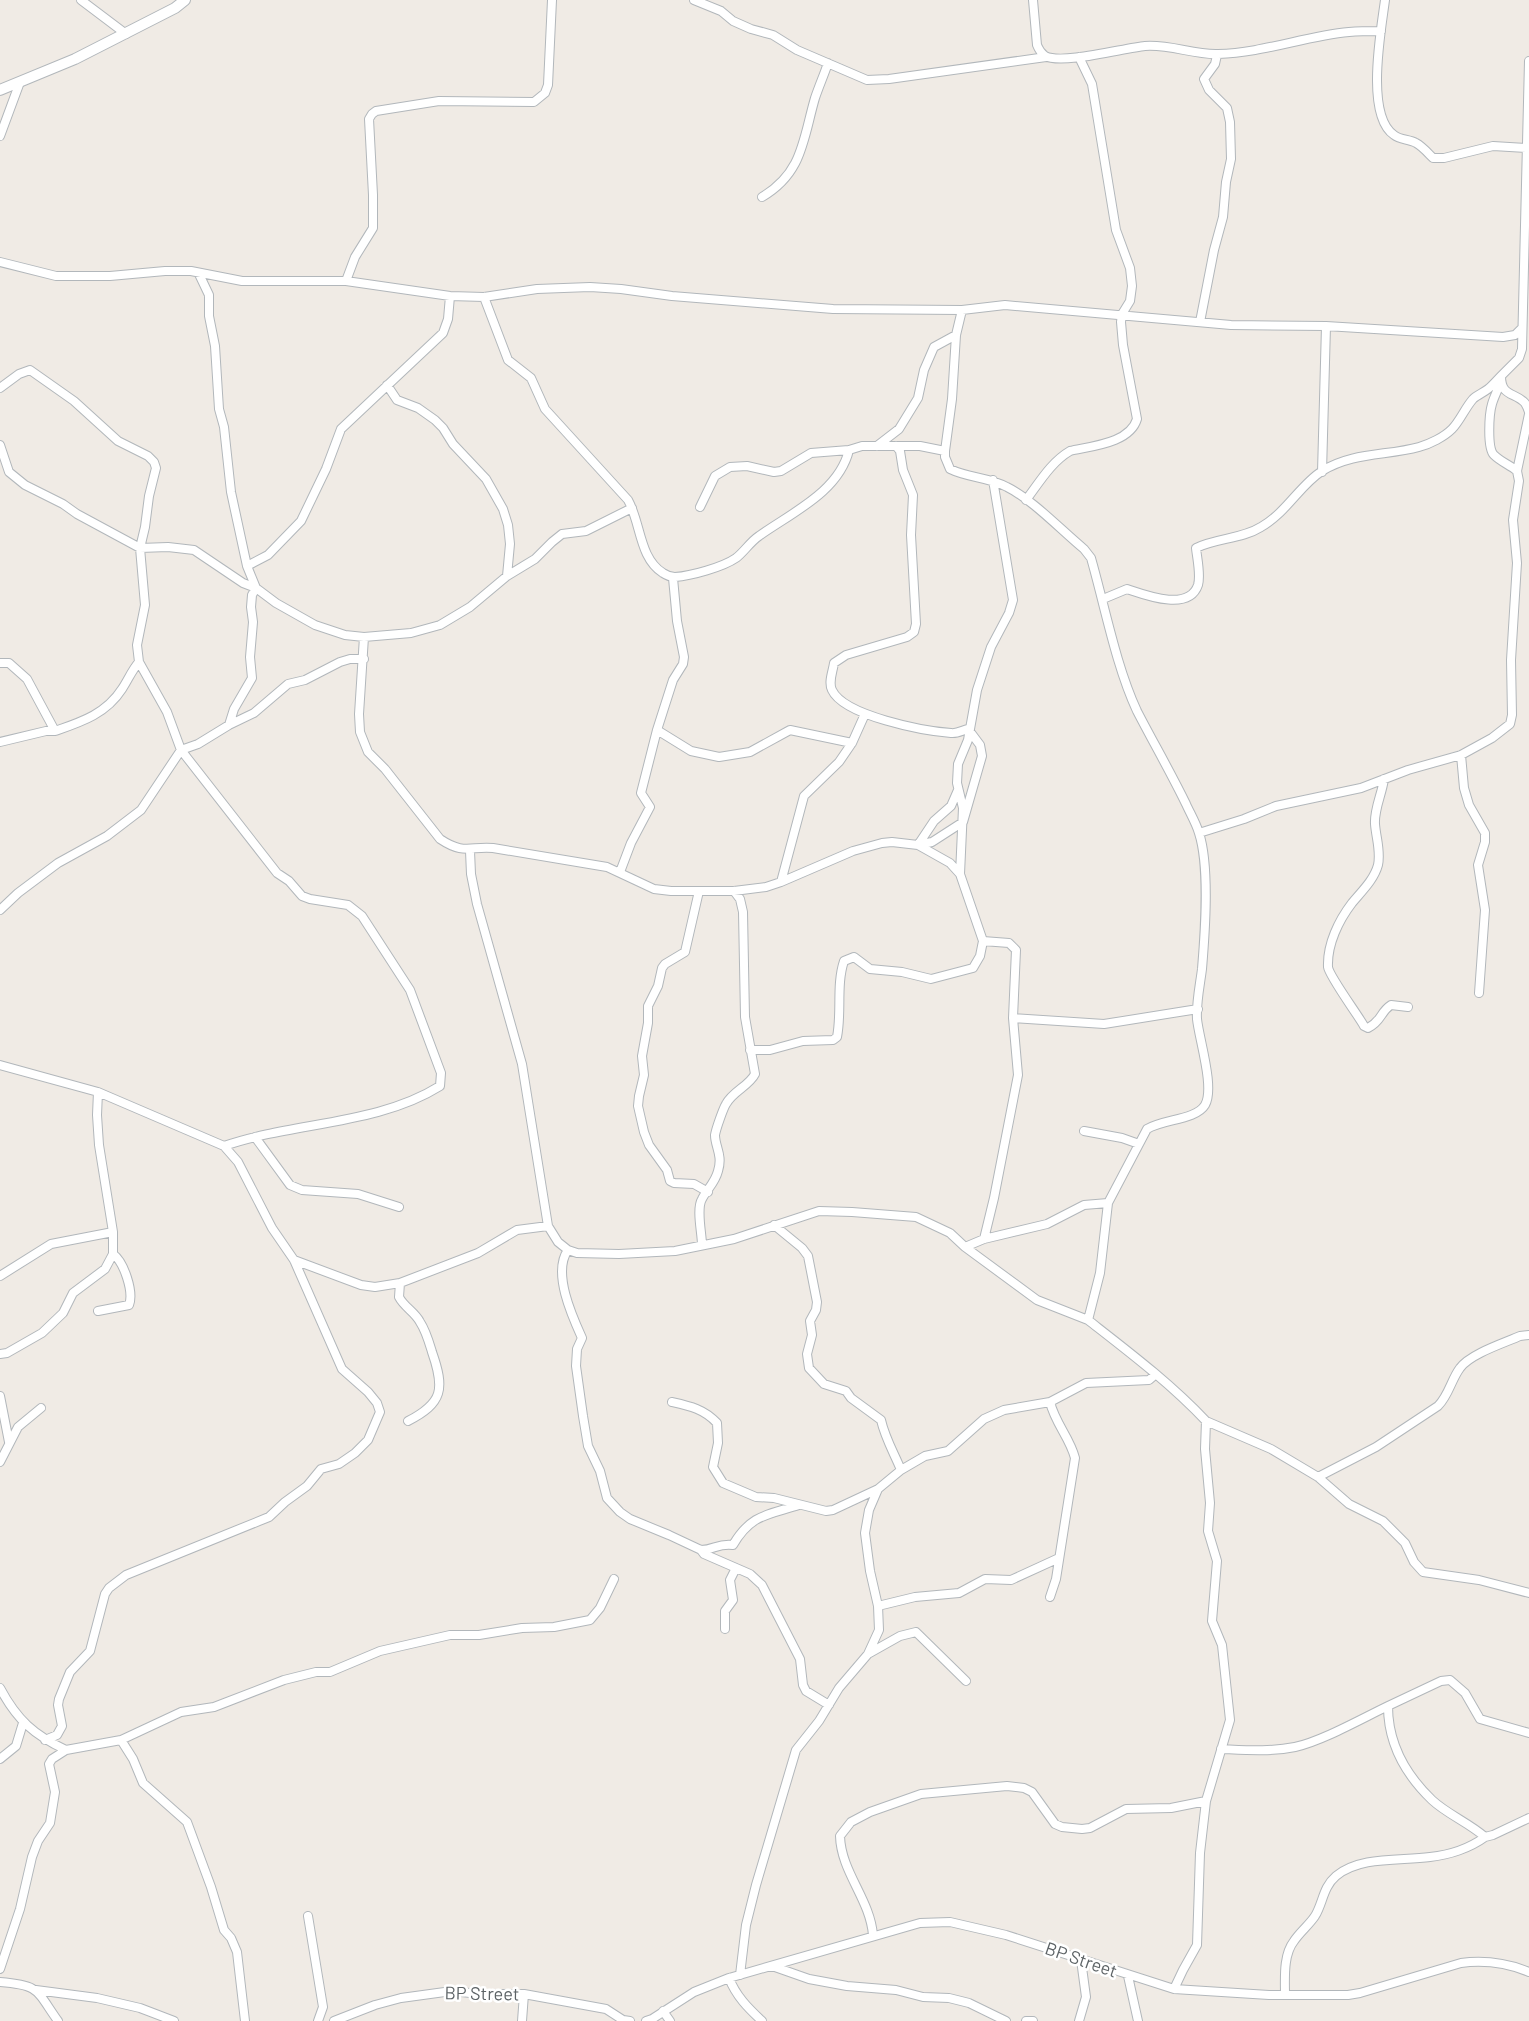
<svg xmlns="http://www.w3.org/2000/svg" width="1529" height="2021" font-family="Barlow,sans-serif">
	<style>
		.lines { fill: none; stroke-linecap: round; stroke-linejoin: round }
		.minor-casing { stroke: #b2b7bb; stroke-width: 10 }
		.tertiary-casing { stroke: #b2b7bb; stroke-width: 12 }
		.minor { stroke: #fff; stroke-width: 8 }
		.tertiary { stroke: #fff; stroke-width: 10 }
		.labels { text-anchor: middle; stroke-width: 5; stroke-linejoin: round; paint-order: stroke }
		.street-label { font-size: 18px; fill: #5d6366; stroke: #fff }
	</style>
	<rect width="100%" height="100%" fill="#f0ebe5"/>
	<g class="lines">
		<!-- minor casing -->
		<g class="minor-casing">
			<path id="minor" d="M81,0L126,34
				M694,0L721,11L733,21L751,29L773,35L797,50L867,80L889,79L1046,57
				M1033,0L1037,45C1039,50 1041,53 1045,56C1062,65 1124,48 1145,46C1170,44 1194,55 1218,54C1263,53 1305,36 1349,32C1360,31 1371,31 1381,31
				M1385,0C1381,31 1365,115 1394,135C1400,140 1409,139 1416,143C1422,146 1428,153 1433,158H1444L1493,146L1528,148
				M1529,61L1522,349L1519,358L1501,376C1501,397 1515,392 1525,403C1527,406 1528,409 1529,412
				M0,136L20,82
				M762,197C803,173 803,139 815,98C819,86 824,75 828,63
				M0,262L56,276H110L165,271H191L242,281H346L450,296L484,297L537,289L590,287L621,289L672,296L833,309L962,310L1005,305L1231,325L1326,326L1503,337L1515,335L1522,328
				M199,274L209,295V316L215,346L219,409L224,427L231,492L247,566L256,588L276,603L315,625L345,635L364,637L411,633L440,625L470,607L507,576L535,559L552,542L562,534L586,531L632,508
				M346,281L355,257L373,228V195L369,119L372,114L376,111L439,101L534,102L545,93L548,85L552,0
				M484,297L508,360L531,378L545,409L628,500C641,523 639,558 663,573C666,575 671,577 675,577C691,576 723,567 736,558C744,552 750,542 759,536C791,513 839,492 849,450
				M962,310L956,335L952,399L945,451V457L950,469C968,478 989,477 1007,487C1033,500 1061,530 1084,549L1091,558C1105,607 1116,666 1137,711C1153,742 1171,773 1186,804C1190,813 1196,823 1199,833C1210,867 1205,933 1202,969C1200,985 1196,1003 1197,1019C1199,1039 1215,1088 1205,1105C1196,1120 1163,1119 1147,1129L1108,1203L1100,1273L1088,1320C1129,1352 1170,1383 1206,1421L1205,1449L1210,1503L1208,1531L1217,1561L1212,1621L1222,1645L1230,1720L1206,1801L1200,1853L1197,1945L1183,1970L1174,1989
				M1200,322L1214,250L1223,217L1226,182L1231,159L1230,122L1227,108L1209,90L1204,79L1215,64L1217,55
				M1501,382C1498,389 1494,397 1492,404C1489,414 1487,448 1494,455C1501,462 1510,465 1517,471
				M387,385L397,400L418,408L435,420L443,428L453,444L486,479L503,509L508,525L510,544L507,576
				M0,388L19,374L30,370L74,401L118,441L148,456L154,462L156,468L149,496L145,527L140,548L145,605L137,645L139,662L167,712L181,750L277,873L289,881L302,896L310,899L348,905L362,916L410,990L441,1073L440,1086C378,1125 293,1122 224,1146
				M0,445L9,472L25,485L63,504L77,514L140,548L168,547L194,550L243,583L256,588L252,595L251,607L253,622L250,657L252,678L234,709L229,725
				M877,446L899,429L918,398L924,370L934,347L956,335
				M1322,472L1326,326
				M1026,500C1039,483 1051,462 1070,451C1092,446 1130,443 1137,419L1123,345L1121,322L1122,314L1130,301L1132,286L1130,268L1116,230L1092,84L1079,57
				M700,507L715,476L730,467L747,466L774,472L781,471L811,453L849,450L862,446H920L945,451
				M247,566L268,555L301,521L326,469L341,429L443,333L448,319L450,296
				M1103,599L1127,589C1145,595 1189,612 1198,585C1201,575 1197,558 1196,548C1217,538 1242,539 1261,527C1287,512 1300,485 1322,471C1353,452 1386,456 1419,447C1430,444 1444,437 1452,429C1460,421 1465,408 1473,399C1477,395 1483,393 1488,389C1493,385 1497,380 1501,376
				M364,637L359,714L360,732L368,752L385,769L440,839C464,855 470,846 493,848L607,867L654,889L671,891H734L766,887L781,882L853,851L882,843L892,842L918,845L932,842L963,822L982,756L980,745L968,729C963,730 957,734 951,733C924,731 844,716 832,690C828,682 833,671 834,663L846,655L907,637L914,632L916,624L911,535L913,495L903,470L900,451L896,446
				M0,663H9L27,679L55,731C81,722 106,714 122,689C128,680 132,670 139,662
				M657,730L691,751L719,757L750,752L790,730L852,743
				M0,742L46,731H55
				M1461,755L1464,788L1469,805L1485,833V842L1478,865L1485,910L1479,993
				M1384,779C1382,794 1374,809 1375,824C1376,838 1381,851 1378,865C1374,880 1361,892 1352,903C1339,920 1327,944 1328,967C1329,976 1358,1015 1364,1026L1368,1028C1382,1021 1380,1012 1391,1005L1408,1007
				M958,790L951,806L934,821L918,845L950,863L960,874
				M1199,833L1244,819L1276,806L1361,788L1408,770L1461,755L1492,738L1510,724L1512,715L1511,660L1517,563L1513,520L1519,481L1517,471L1529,414
				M470,851L471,874L477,904L522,1064L548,1226L558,1242L568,1250L577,1253L619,1254L675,1251L734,1239L819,1211L852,1212L916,1217L950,1233L965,1247L984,1239L1047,1224L1084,1205L1108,1203
				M620,872L631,843L650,807L641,793L657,730L673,680L683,664L684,657L677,621L673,578
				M781,882L804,796L839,762L852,743L865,714
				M699,891L685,952L665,964L662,968L658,986L648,1006V1023L642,1056L644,1075L639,1096L638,1106L644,1132L649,1145L667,1170L670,1181L674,1183L694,1184L708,1192
				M0,910L18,893L58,863L107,836L141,810L181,750L198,744L229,725L254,713L288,684L305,680L340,662L350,659H364
				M1013,1018L1104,1024L1198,1009
				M750,1050H770L803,1041L833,1040L837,1037C842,1012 836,985 844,961L854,957L870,969L902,972L931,979L973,968L980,956L983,941
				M0,1065L98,1092L224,1146L238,1162L272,1228L294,1260L342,1369L368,1392L377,1403L380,1412L368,1440L355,1453L339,1464L321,1469L307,1486L285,1502L269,1517L126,1575L109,1588L105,1594L90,1651L70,1672L59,1699L58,1705L62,1726L57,1735L45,1740
				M1084,1131L1122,1138L1139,1144
				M255,1137L290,1185L302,1190L358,1194L399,1207
				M774,1225L802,1248L808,1256L817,1302L816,1310L810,1321L812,1335L807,1354L809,1368L824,1384L846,1391L851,1398L881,1420C885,1438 894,1453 901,1470
				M984,1239L994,1198L1018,1075L1013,1018L1016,950L1009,943L983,941L960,874L963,808L957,783L958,764L968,740L977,690L991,647L1009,613L1013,600L993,480
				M702,1245C702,1233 696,1209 702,1199C707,1189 715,1183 718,1171C723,1155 715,1147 715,1135C716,1129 723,1109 726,1104C733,1091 749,1086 755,1074L745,1017L743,912L740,899L734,891
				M965,1247L1037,1300L1088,1320
				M568,1250C552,1272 572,1316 582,1338L577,1349L576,1366L583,1416L588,1446L600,1471L607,1498L620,1512L630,1519L669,1535L701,1550C714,1550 718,1543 733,1545C751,1514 768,1515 799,1505
				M294,1260L361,1285L375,1287L400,1283L478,1253L517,1230L548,1226
				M0,1276L51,1244L113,1232
				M400,1283L399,1297C404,1307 415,1312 420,1322C426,1331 429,1342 432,1352C445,1389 443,1403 408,1421
				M98,1311L129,1305C134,1292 124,1262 113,1254
				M0,1354L7,1353L42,1333L63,1313L73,1293L105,1269L113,1254V1232L99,1145L97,1115L98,1092
				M0,1396L9,1442
				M672,1402C690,1406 704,1409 717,1423L718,1443L713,1467L723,1483L756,1497L774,1498L826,1511L833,1510L878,1489
				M1206,1421L1271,1449L1318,1477L1349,1504L1383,1521L1405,1543L1414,1562L1423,1572L1479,1580L1529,1593
				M0,1462L18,1427L41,1408
				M1318,1477L1376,1447L1438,1406C1449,1395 1451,1380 1460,1368C1470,1354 1504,1343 1520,1336L1529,1335
				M701,1550L704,1554L750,1574L762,1585L800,1659L803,1685L806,1691L829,1705
				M1050,1597L1056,1579L1075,1458C1070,1438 1055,1423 1050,1402
				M878,1606L915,1597L959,1593L985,1579L1011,1580L1059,1558
				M725,1629V1611L733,1600L730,1580L736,1568
				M868,1654L900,1636L916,1632L966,1681
				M0,1688C17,1720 34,1735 66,1750
				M1529,1733L1480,1719L1465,1693L1450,1680L1441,1681L1388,1706C1388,1743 1406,1775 1432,1800C1447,1814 1469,1823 1485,1837L1493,1835L1529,1818
				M121,1740L133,1759L143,1783L187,1822L211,1887L224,1930L231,1938L237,1952L245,2021
				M1221,1749C1245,1750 1271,1752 1295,1747C1322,1741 1361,1719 1388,1706
				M0,1759L16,1746L23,1723
				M308,1916L323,2007L318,2021
				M873,1935C870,1899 841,1872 840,1836L851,1822L870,1812L921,1794L1007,1786L1024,1788L1032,1792L1055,1824L1062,1827L1082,1829L1090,1828L1126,1809L1171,1808L1206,1801
				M772,1966L809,1979L847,1986L896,1990L923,1997L949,1998L969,2003L1006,2021
				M0,1969L20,1909L32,1857L38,1841L50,1823L55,1792L49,1764L52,1759L66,1750L121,1740L181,1712L214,1707L284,1680L316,1672H330L380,1651L450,1635H479L522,1628L554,1627L590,1620L600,1608L614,1579
				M740,1975L746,1925L756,1885L796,1750L819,1721L839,1688L868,1654L879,1630L878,1606L870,1571L865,1533L869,1510L878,1489L901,1470L925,1456L948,1451L984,1419L1004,1410L1050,1402L1086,1383L1149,1380L1156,1374
				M1128,1976L1138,2021
				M729,1978C736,1996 748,2008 762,2021
				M0,1982C40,1985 36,1990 58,2021
				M36,1990L97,1998L140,2008L174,2021
				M1285,1995C1285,1978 1283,1955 1294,1941C1300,1932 1309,1925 1315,1916C1323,1903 1323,1887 1336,1876C1360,1856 1400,1861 1430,1857C1449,1855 1470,1848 1485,1837
				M663,2011L670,2021
				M334,2021L375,2005L401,1998L452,1991L479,1994H524L606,2009L623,2020L630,2021
				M522,2021L524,1994
				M646,2021L652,2019L694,1992L729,1978L920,1923L950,1922L1006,1935L1174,1989L1269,1995H1348L1360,1993L1461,1963C1484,1960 1507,1963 1529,1972
				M1026,2021H1033
				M1079,2021L1086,1997L1081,1960"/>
		</g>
		<!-- tertiary casing -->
		<g class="tertiary-casing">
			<path id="tertiary" d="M0,90L75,59L175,8L185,0"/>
		</g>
		<!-- minor -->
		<use href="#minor" class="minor"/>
		<!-- tertiary -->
		<use href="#tertiary" class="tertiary"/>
	</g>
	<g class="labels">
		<!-- street labels -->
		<g class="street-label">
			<text transform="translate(1081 1960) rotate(19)" y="6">BP Street</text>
			<text transform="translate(482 1994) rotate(1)" y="6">BP Street</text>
		</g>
	</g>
</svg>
